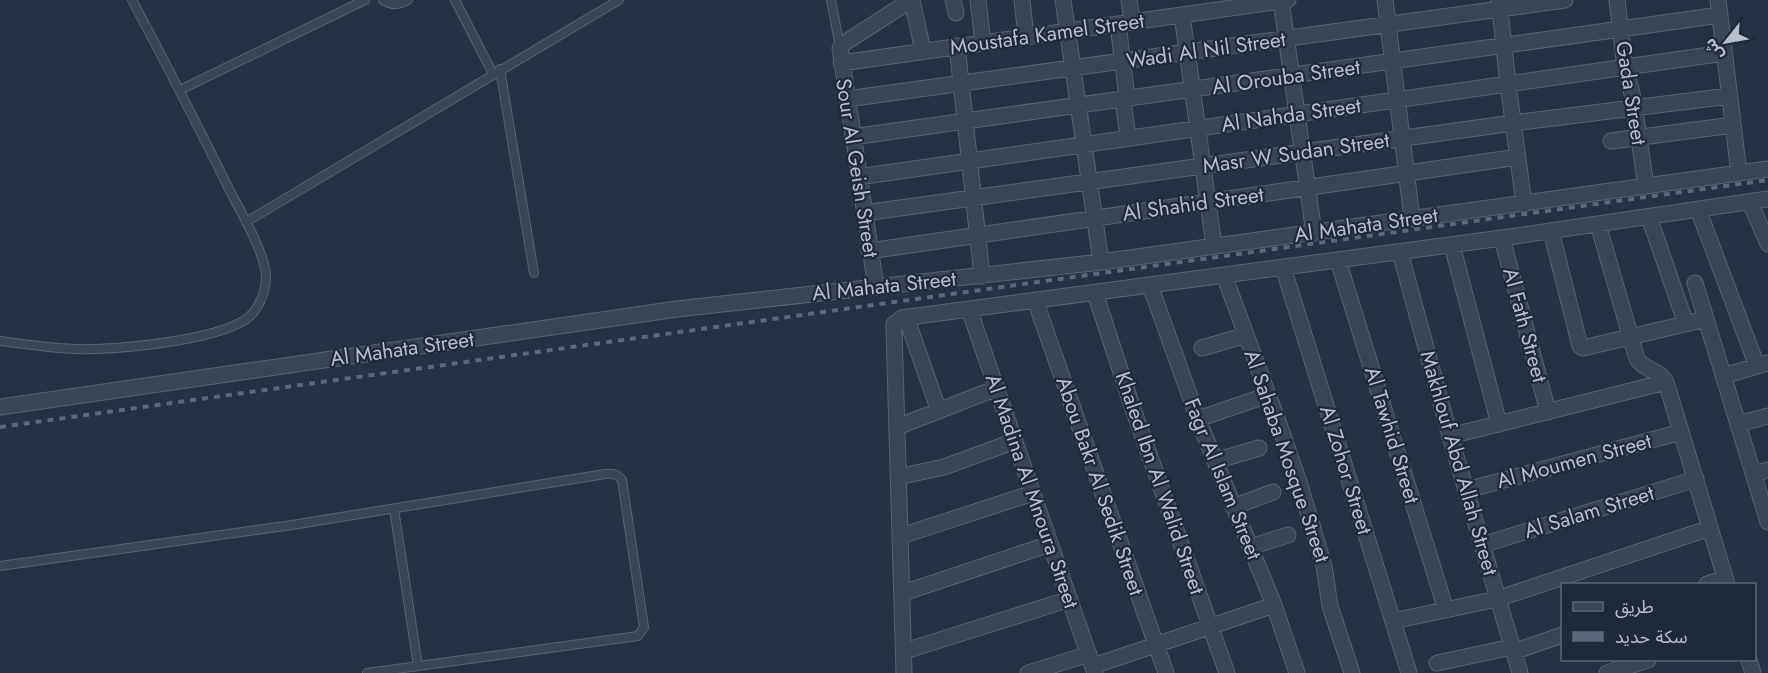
<svg xmlns="http://www.w3.org/2000/svg" width="1768" height="673" font-family="Jost,'Noto Sans Arabic',sans-serif">
	<style>
		.lines { fill: none; stroke-linecap: round; stroke-linejoin: round }
		.lane-casing { stroke: #596270; stroke-width: 10 }
		.street-casing { stroke: #596270; stroke-width: 17 }
		.lane { stroke: #3a4453; stroke-width: 8 }
		.street { stroke: #3a4453; stroke-width: 15 }
		.rail { stroke: #5c687a; stroke-width: 4; stroke-dasharray: 6 6; stroke-linecap: butt }
		.labels { text-anchor: middle; stroke-width: 4.5; stroke-linejoin: round; paint-order: stroke }
		.street-label { font-size: 21px; fill: #b8bfcd; stroke: #1f2938 }
	</style>
	<rect width="100%" height="100%" fill="#263243"/>
	<g class="lines">
		<!-- lane casing -->
		<g class="lane-casing">
			<path id="lane" d="M383,0C392,6 399,5 408,0
				M455,0L493,74
				M831,0L840,47
				M500,69L534,273
				M180,90L365,0
				M246,222L619,0
				M0,341C31,345 64,350 95,349C130,348 225,339 250,316C260,306 265,293 266,279C267,255 239,209 228,187C197,124 165,62 132,0
				M394,509L418,666
				M0,566L292,525L605,474C613,473 617,474 622,480L644,627L638,636L367,673"/>
		</g>
		<!-- street casing -->
		<g class="street-casing">
			<path id="street" d="M912,0L923,51
				M953,0L956,13
				M978,0L983,43
				M1022,0L1026,37
				M1063,0L1101,262
				M1129,0L1132,22
				M1385,0L1412,218
				M1499,0L1508,84L1524,204
				M1617,0L1624,60L1633,98L1646,186
				M1718,0L1739,173
				M1281,1L1314,233
				M1182,15L1214,246
				M1118,24L1127,98
				M957,46L982,276
				M841,63L1288,0
				M847,99L1565,0
				M1123,99L1128,138
				M852,137L1720,15
				M1611,141L1733,125
				M858,177L1724,53
				M1750,202L1768,244
				M1698,209L1757,366
				M864,213L1513,123L1729,96
				M1649,217L1686,324
				M1598,224L1637,359C1645,371 1659,369 1666,382L1727,584
				M1551,231L1580,346L1583,348L1706,319
				M1502,238L1548,412
				M1452,245L1499,424
				M869,251L1518,157
				M1400,252L1450,436L1520,673
				M1338,260L1446,610
				M1283,267L1409,673
				M1224,275L1280,427L1299,482L1324,566L1330,606L1352,673
				M1695,283L1768,522
				M1150,285L1198,419L1274,605L1297,673
				M876,287L840,48L843,44L911,0
				M1095,293L1132,406L1227,673
				M1035,300L1166,673
				M969,309L1095,673
				M906,317L939,411
				M1202,348L1246,335
				M1723,376L1768,363
				M0,407L677,309L1101,262L1768,169
				M1198,419L1268,395
				M1738,424L1768,416
				M897,427L997,388
				M1450,436L1666,382
				M1215,461L1259,448
				M1753,474L1768,470
				M898,477L944,467L1015,441
				M1467,490L1681,432
				M1233,507L1273,492
				M901,536L1033,493
				M1482,545L1696,479
				M1250,547L1288,535
				M1707,584L1725,578
				M903,593L1050,544
				M1393,621L1497,599L1710,528
				M905,651L1070,599
				M1513,652L1562,635
				M1749,660L1753,673
				M1437,663L1512,647
				M1093,666L1274,605
				M904,673L894,329V324L902,318L1502,238L1768,199
				M1028,673L1089,654
				M1607,673L1648,660"/>
		</g>
		<!-- lane -->
		<use href="#lane" class="lane"/>
		<!-- street -->
		<use href="#street" class="street"/>
		<!-- rail -->
		<path class="rail" d="M0,427L1768,180"/>
	</g>
	<g class="labels">
		<!-- street labels -->
		<g class="street-label">
			<text transform="translate(1047 34) rotate(-8)" y="7">Moustafa Kamel Street</text>
			<text transform="translate(1206 50) rotate(-8)" y="7">Wadi Al Nil Street</text>
			<text transform="translate(1286 77) rotate(-8)" y="7">Al Orouba Street</text>
			<text transform="translate(1631 93) rotate(81)" y="7">Gada Street</text>
			<text transform="translate(1291 115) rotate(-8)" y="7">Al Nahda Street</text>
			<text transform="translate(1296 153) rotate(-8)" y="7">Masr W Sudan Street</text>
			<text transform="translate(857 168) rotate(81)" y="7">Sour Al Geish Street</text>
			<text transform="translate(1193 204) rotate(-8)" y="7">Al Shahid Street</text>
			<text transform="translate(1366 225) rotate(-8)" y="7">Al Mahata Street</text>
			<text transform="translate(884 286) rotate(-6)" y="7">Al Mahata Street</text>
			<text transform="translate(1525 325) rotate(75)" y="7">Al Fath Street</text>
			<text transform="translate(402 349) rotate(-8)" y="7">Al Mahata Street</text>
			<text transform="translate(1392 435) rotate(73)" y="7">Al Tawhid Street</text>
			<text transform="translate(1287 456) rotate(71)" y="7">Al Sahaba Mosque Street</text>
			<text transform="translate(1574 461) rotate(-15)" y="7">Al Moumen Street</text>
			<text transform="translate(1459 463) rotate(74)" y="7">Makhlouf Abd Allah Street</text>
			<text transform="translate(1346 470) rotate(73)" y="7">Al Zohor Street</text>
			<text transform="translate(1223 479) rotate(68)" y="7">Fagr Al Islam Street</text>
			<text transform="translate(1160 483) rotate(71)" y="7">Khaled Ibn Al Walid Street</text>
			<text transform="translate(1100 486) rotate(71)" y="7">Abou Bakr Al Sedik Street</text>
			<text transform="translate(1032 491) rotate(71)" y="7">Al Madina Al Mnoura Street</text>
			<text transform="translate(1589 512) rotate(-17)" y="7">Al Salam Street</text>
		</g>
	</g>
	<!-- legend -->
	<rect x="1561" y="583" width="195" height="78" fill="#1f2938" stroke="#5c6574" stroke-width="1.5"/>
	<rect x="1573" y="602" width="30" height="9" fill="#3a4453" stroke="#5c6574" stroke-width="1.5"/>
	<text x="1615" y="613" font-size="18" fill="#b8bfcd">طريق</text>
	<rect x="1573" y="632" width="30" height="9" fill="#5c687a" stroke="#5c6574" stroke-width="1.5"/>
	<text x="1615" y="643" font-size="18" fill="#b8bfcd">سكة حديد</text>
	<!-- north arrow -->
	<g transform="translate(1726 42) rotate(239)" stroke="#1f2938" stroke-width="4.5" paint-order="stroke">
	<path d="M0-4.5L10 22L0 15L-10 22Z" fill="#b8bfcd"/>
	<text y="-9" font-size="16" font-weight="bold" text-anchor="middle" fill="#b8bfcd">ش</text>
	</g>
</svg>
